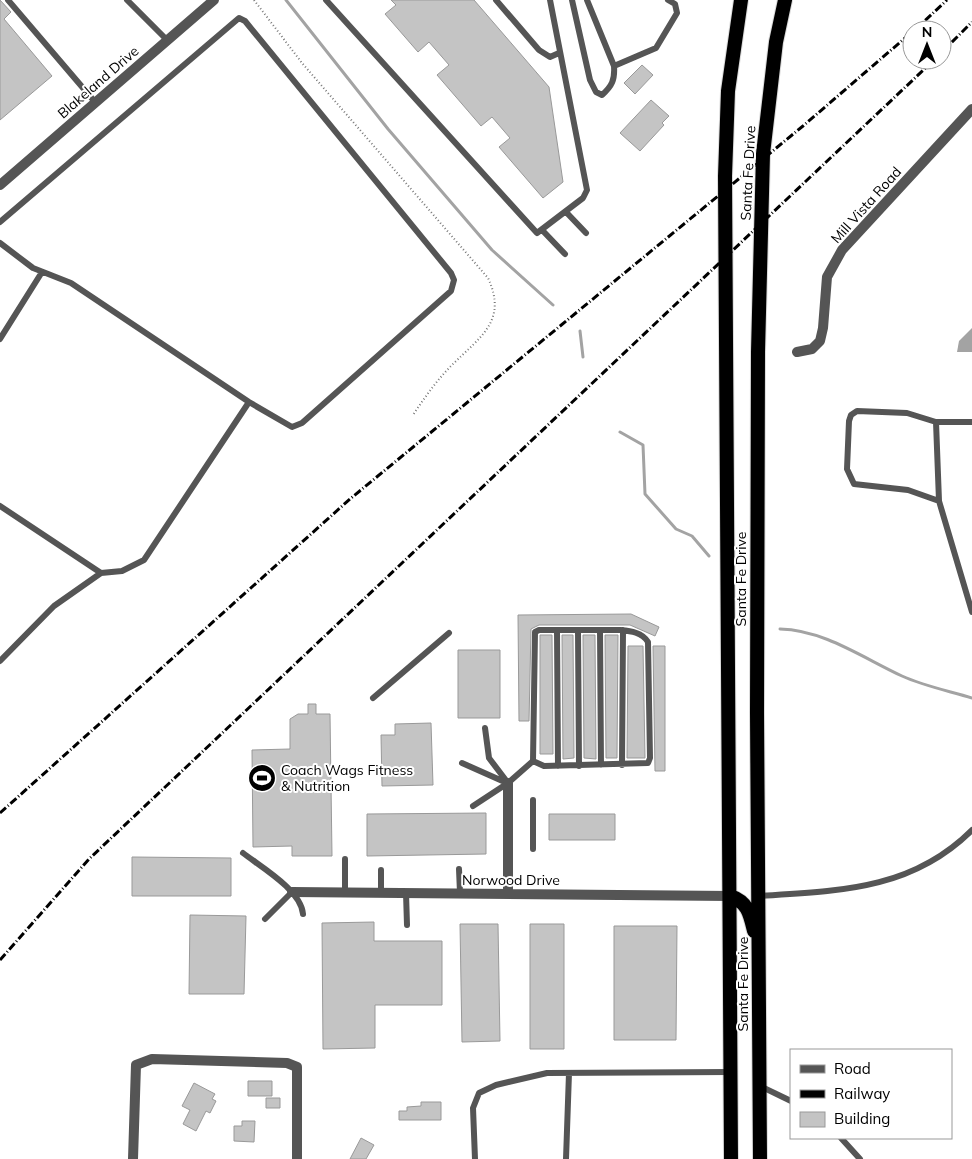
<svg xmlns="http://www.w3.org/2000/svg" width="972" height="1159" font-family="Mulish,sans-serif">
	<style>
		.water { fill: #a3a3a3 }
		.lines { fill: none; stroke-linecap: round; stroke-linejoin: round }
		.stream { stroke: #a3a3a3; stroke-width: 3 }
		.building { fill: #c4c4c4; stroke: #999 }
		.trunk-casing { stroke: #dbdbdb; stroke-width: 16 }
		.path { stroke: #777; stroke-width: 2; stroke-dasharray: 1 2.5; stroke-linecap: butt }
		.service { stroke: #555; stroke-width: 6 }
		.minor { stroke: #555; stroke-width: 10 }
		.tertiary { stroke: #555; stroke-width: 10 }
		.trunk { stroke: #000; stroke-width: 14 }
		.rail { stroke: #000; stroke-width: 3; stroke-dasharray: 8 2.5 1 2.5; stroke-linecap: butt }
		.labels { text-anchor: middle; stroke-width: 4; stroke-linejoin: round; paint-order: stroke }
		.street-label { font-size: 14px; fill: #000; stroke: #fff }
		.poi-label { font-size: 14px; fill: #000; stroke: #fff; text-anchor: start }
	</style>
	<rect width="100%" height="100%" fill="#fff"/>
	<!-- water -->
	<path class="water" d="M972,328V352H957L959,341Z"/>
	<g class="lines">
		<!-- stream -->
		<path class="stream" d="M286,0L388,129L492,250L553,305
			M580,331L583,357
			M620,432L643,445L645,494L676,529L692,536L709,556
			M780,629C824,630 863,658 902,676C924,686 949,691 972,698"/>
	</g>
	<!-- building -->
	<path class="building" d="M0,0L11,12L4,19L52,76L0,120Z
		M391,0H474L549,87L563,182L543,198L499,147L510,138L492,117L481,126L437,75L449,65L429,42L418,52L385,14L396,5Z
		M642,65L653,75L635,94L624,83Z
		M651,100L669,116L662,123L664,125L640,151L620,133Z
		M631,614L659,627L655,636L630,625H539L531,629L529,721H519L518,615Z
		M540,635H552L553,754H540Z
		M562,635H573L574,758L563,759Z
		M583,635H595L596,759L584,758Z
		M605,635H618L617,758H606Z
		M628,646H643L645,758H627Z
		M653,646H665V771H655Z
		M458,650H500V718H458Z
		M308,704H316V714H330L332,856H292V846L253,847L252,750L290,749V719L298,714H308Z
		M431,723L433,785L382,786L381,735H395V724Z
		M486,813V854L367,856V814Z
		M549,814H615V840H549Z
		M132,857L231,858V896H132Z
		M190,915L246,916L244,994H189Z
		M374,922V941H442V1005H375V1048L323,1049L322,923Z
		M460,924H498L500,1041L462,1042Z
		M530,924H564V1049H530Z
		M614,926H677L676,1040H614Z
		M248,1081H272V1096H248Z
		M194,1083L215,1094L212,1099L216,1101L210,1113L206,1111L196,1131L183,1124L190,1110L182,1106Z
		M266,1098H280V1108H266Z
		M421,1102H441V1120H399V1111H407V1107L421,1106Z
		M242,1121H255L254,1142L234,1141V1126H242Z
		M361,1138L374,1145L366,1159H350Z"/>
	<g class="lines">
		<!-- trunk casing -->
		<g class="trunk-casing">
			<path id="trunk" d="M730,896C748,902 750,914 754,931
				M731,1159L725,176L728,91L741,0
				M760,1159L757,713L758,352L763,154L776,42L785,0"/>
		</g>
		<!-- path -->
		<path class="path" d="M254,0L302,63L488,278C508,321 480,337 452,365C437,380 425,397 413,415"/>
		<!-- service -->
		<path class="service" d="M8,0L95,102
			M127,0L167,40
			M326,0L537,233L583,198L587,190L550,0
			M496,0L539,50L550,57L559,53
			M572,0L590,80L596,92L602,95C612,86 615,80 614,66L587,0
			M614,66L656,48L677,13L675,4L668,0
			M566,212L586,233
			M0,222L239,18L245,21L451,273L454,280L451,291L302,423L292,427L249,402L71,283L33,268L0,243
			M543,231L565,254
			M0,339L42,272
			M936,422L907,413L857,411L851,415L849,421L847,469L854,484L908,490L939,501
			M972,422H936L939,501L972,612
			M0,506L101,573L54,606L0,661
			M101,573L122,571L144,560L249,402
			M557,630L558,766
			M578,630L579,766
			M600,630L601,765
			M373,698L449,633
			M485,728L489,758L508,783
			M462,763L507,783
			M622,765L623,630
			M473,806L508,783L533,761L535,632L539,630H620C630,631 642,632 648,642L650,758L648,763L544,766L533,761
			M533,849V800
			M243,853C261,867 301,890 303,914
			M345,859V892
			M459,869L460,893
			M381,870V892
			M406,893L407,925
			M759,896C839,891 912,890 972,830
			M265,919L292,892
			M760,1086L791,1101
			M841,1138L860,1159
			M475,1159L473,1108L479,1093L496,1085L547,1073L731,1072
			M566,1159L569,1073"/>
		<!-- minor -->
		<path class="minor" d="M797,352L812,349L820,341L823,328L827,277L842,250L972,109
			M508,783V893
			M292,892L730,896
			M133,1159L136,1065L152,1059L287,1063L297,1067V1159"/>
		<!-- tertiary -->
		<path class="tertiary" d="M0,185L214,0"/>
		<!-- trunk -->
		<use href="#trunk" class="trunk"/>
		<!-- rail -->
		<path class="rail" d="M915,30L947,0
			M942,52L972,22
			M0,813L350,499L803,126L912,32
			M0,960L89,859L934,60"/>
	</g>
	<!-- icons -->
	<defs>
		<g id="stadium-disc" transform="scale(1.4375)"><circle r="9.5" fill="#000" stroke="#fff"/><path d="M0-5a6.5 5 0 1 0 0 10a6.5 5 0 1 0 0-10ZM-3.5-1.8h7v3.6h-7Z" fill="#fff"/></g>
	</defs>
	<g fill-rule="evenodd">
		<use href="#stadium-disc" x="262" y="778"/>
	</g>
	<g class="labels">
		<!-- street labels -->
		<g class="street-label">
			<text transform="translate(98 82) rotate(-41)" y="5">Blakeland Drive</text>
			<text transform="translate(748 173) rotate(-87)" y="5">Santa Fe Drive</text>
			<text transform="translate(866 205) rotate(-48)" y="5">Mill Vista Road</text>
			<text transform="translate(741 579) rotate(-90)" y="5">Santa Fe Drive</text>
			<text x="511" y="885">Norwood Drive</text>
			<text transform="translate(743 984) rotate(-90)" y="5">Santa Fe Drive</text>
		</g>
		<!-- poi labels -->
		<g class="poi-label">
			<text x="281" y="775">Coach Wags Fitness<tspan x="281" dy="16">&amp; Nutrition</tspan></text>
		</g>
	</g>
	<!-- legend -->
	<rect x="790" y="1049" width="162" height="90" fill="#ffffff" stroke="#999999"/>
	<rect x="800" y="1065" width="25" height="8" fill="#555555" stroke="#999999"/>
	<text x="834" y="1074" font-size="15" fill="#000000">Road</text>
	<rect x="800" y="1090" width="25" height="8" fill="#000000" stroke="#999999"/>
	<text x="834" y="1099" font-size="15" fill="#000000">Railway</text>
	<rect x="800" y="1112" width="25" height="15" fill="#c4c4c4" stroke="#999999"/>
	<text x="834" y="1124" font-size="15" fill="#000000">Building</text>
	<!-- north arrow -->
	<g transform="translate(927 45)"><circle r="24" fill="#ffffff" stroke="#999999"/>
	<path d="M0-4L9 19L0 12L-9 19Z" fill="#000000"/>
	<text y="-8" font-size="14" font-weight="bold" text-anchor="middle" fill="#000000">N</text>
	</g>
</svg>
